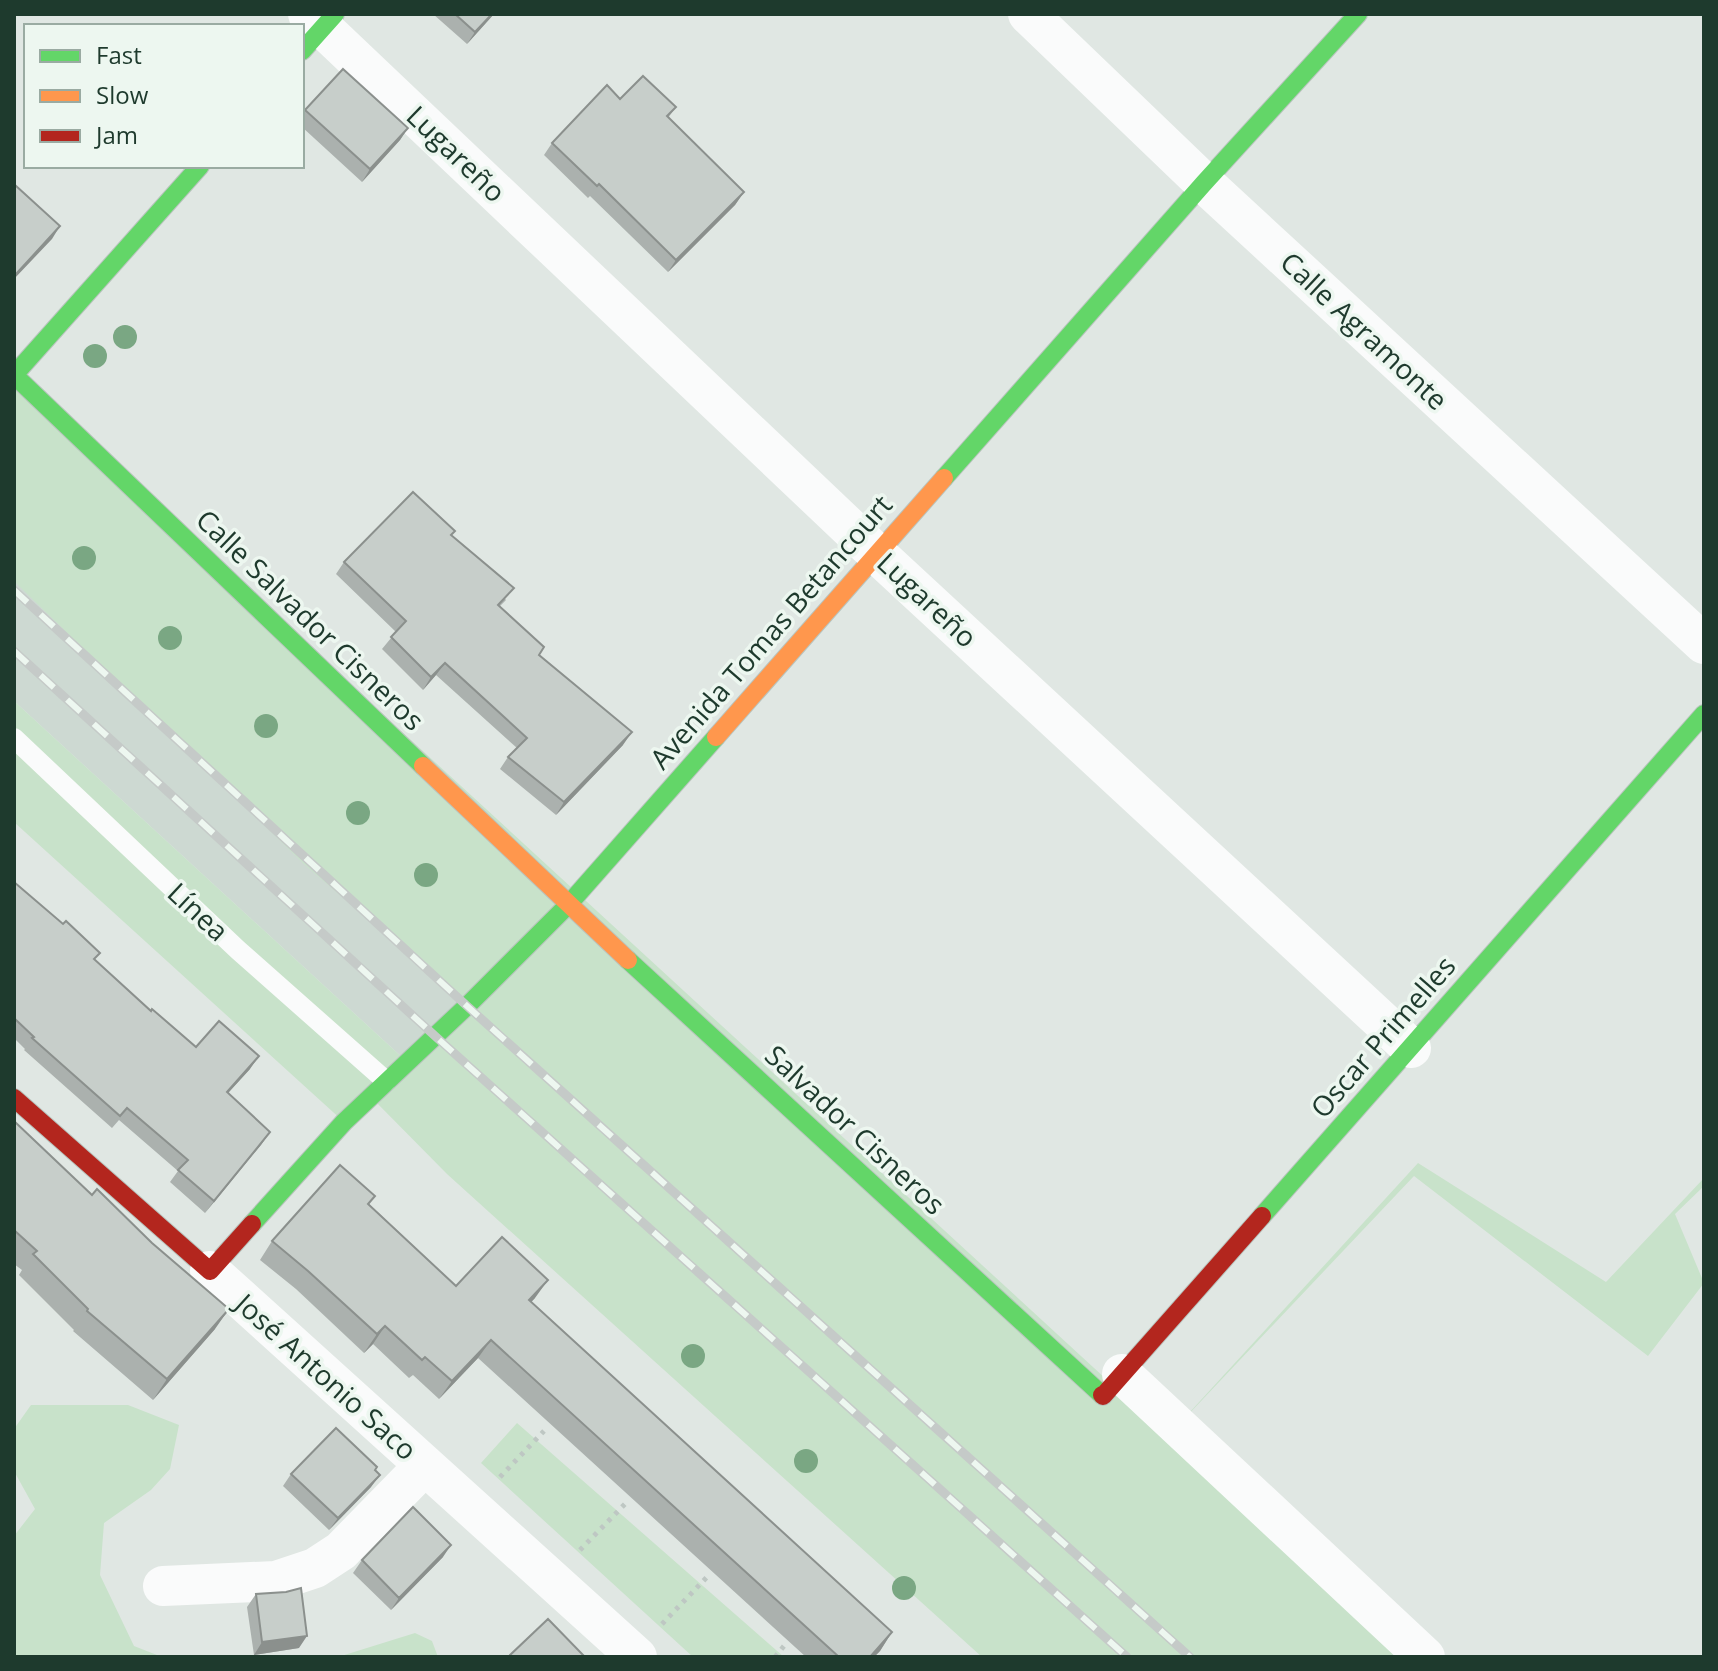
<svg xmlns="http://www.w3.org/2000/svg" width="1718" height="1671" font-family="'Open Sans',sans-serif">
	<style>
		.built { fill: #cdd9d2 }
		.green { fill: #c8e2ca }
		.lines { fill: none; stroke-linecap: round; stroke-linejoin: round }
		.fast-casing { stroke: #b9c4be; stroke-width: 20 }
		.slow-casing { stroke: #b9c4be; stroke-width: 20 }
		.jam-casing { stroke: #b9c4be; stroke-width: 20 }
		.path { stroke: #bec7c3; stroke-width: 5; stroke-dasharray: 4 6; stroke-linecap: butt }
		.lane { stroke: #fafbfb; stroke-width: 20 }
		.street { stroke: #fafbfb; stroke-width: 40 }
		.fast { stroke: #63d668; stroke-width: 18 }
		.slow { stroke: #ff974d; stroke-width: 18 }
		.jam { stroke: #b3261e; stroke-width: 18 }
		.rail-casing { stroke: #c5cac8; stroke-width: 9 }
		.rail { stroke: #edf7f0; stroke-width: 6; stroke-dasharray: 18; stroke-linecap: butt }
		.tree { fill: #7aa783 }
		.wall { fill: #abb1ae }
		.shaded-wall { fill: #8b908d }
		.building { fill: #c7ceca; stroke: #8b908d; stroke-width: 2 }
		.labels { text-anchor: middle; stroke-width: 7; stroke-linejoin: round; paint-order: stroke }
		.street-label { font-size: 28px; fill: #1e3a2d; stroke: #edf7f0 }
	</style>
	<rect width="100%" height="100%" fill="#e0e7e3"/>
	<!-- built -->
	<path class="built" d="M14,539L889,1338L404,1059L14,701Z"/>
	<!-- green -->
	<path class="green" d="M14,375L1168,1436L1418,1163L1606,1282L1704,1178V1186L1675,1214L1704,1283L1648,1356L1414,1176L1168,1436L1419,1657H982L447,1174L371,1097L344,1122L14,822V701L404,1059L466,1005L304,864L14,581Z
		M31,1405H128L179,1425L170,1469L151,1490L104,1523L100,1575L134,1646L162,1657H14V1536L35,1509L14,1471V1429Z
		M517,1423L784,1657H693L481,1463Z
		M415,1633L432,1641L438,1657H338Z"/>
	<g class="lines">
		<!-- fast casing -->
		<g class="fast-casing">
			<path id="fast" d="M302,51L335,14
				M14,375L423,766
				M14,375L200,166
				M944,478L1204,183L1358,14
				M628,960L1102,1395
				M1262,1216L1704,714
				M252,1224L344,1122L467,1006L568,905L716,737"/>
		</g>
		<!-- slow casing -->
		<g class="slow-casing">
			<path id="slow" d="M716,737L944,478
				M423,766L628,960"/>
		</g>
		<!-- jam casing -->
		<g class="jam-casing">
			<path id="jam" d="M14,1098L210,1271L252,1224
				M1102,1395L1103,1396L1262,1216"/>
		</g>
		<!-- path -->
		<path class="path" d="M500,1477L544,1431
			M580,1550L625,1504
			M662,1624L707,1577
			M775,1657L784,1646"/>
		<!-- lane -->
		<path class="lane" d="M14,738L238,950L386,1081"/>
		<!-- street -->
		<path class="street" d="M308,14L877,554L1411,1048
			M1028,14L1204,183L1704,644
			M210,1271L637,1657
			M1122,1374L1425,1657
			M163,1586L276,1581L315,1568L341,1551L424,1466"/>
		<!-- fast -->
		<use href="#fast" class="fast"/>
		<!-- slow -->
		<use href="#slow" class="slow"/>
		<!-- jam -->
		<use href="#jam" class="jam"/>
		<!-- rail casing -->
		<g class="rail-casing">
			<path id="rail" d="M14,590L467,1006L1190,1657
				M14,651L435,1036L1127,1657"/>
		</g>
		<!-- rail -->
		<use href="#rail" class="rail"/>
	</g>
	<!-- trees -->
	<g class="tree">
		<circle cx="125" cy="337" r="12"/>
		<circle cx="95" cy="356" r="12"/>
		<circle cx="84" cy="558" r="12"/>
		<circle cx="170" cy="638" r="12"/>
		<circle cx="266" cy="726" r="12"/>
		<circle cx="358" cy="813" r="12"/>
		<circle cx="426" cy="875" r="12"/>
		<circle cx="693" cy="1356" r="12"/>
		<circle cx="806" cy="1461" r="12"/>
		<circle cx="904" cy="1588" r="12"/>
	</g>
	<!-- wall -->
	<path class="wall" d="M433,14H494L467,44Z
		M620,99L676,107L668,118L744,192L735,205L668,272L590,196L588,198L544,155L552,143Z
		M305,110L408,128L400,140L362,182L302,127V114Z
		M451,536L506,600L500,606L539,655L623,745L556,815L500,769L508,757L517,748L436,675L423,690L382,649L396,632L336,574L344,562Z
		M14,882L95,960L151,1011L196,1047L250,1069L228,1093L270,1132L205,1213L170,1182L178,1171L119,1120L112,1128L24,1050L25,1049L14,1038Z
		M14,1121L215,1329L153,1400L73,1331L74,1330L19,1275L22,1270L14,1264Z
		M375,1196L369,1204L456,1286L535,1298L531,1302L892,1632L880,1651L874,1657H806L478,1358L439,1399L413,1375L409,1378L373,1344L364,1353L296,1289L260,1260L272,1241Z
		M375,1470L371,1487L329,1530L283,1486L291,1474Z
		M443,1557L391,1610L353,1573L362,1560Z
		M256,1594L299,1648L254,1655L247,1607Z"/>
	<!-- shaded-wall -->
	<path class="shaded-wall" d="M492,14H494L467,44L475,32Z
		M408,128L400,140L362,182L370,169Z
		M744,192L735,205L668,272L676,260Z
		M60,226L52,239L14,279V276Z
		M445,663L436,675L423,690L431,677Z
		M632,732L623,745L556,815L564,802Z
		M259,1056L250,1069L218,1104L227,1092Z
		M270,1132L261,1145L205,1213L214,1201Z
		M548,1280L535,1298L516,1318L529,1300Z
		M229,1309L215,1329L153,1400L167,1379Z
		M385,1326L373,1344L364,1353L377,1334Z
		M491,1340L478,1358L439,1399L452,1381Z
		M380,1475L371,1487L329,1530L338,1518Z
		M451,1545L443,1557L391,1610L399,1598Z
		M892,1632L880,1651L874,1657H870Z
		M307,1636L299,1648L254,1655L262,1642Z"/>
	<!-- building -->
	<path class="building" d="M455,14H492L475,32Z
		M343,69L408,128L370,169L305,110Z
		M643,76L676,107L667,116L744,192L676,260L599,184L597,186L552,143L607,85L620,99Z
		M15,185L60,226L16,274L14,273Z
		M413,492L455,531L451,535L514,588L498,605L544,647L539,655L632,732L564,802L508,757L527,738L445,663L431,677L391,637L406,621L344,562Z
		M14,882L63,924L66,921L100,953L94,959L151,1011L152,1009L196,1047L219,1021L259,1056L227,1092L270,1132L214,1201L178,1170L188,1160L127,1108L120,1116L32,1038L34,1037L14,1018Z
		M14,1121L92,1195L97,1189L152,1243L229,1309L167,1379L87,1311L88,1309L33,1254L37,1251L14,1230Z
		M340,1165L375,1196L368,1204L456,1286L502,1237L548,1280L529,1300L892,1632L870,1657H839L491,1340L452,1381L425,1357L422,1360L385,1326L377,1334L308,1271L272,1241Z
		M336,1428L377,1467L375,1470L380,1475L338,1518L291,1474Z
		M413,1507L451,1545L399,1598L362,1560Z
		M301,1588L307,1636L262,1642L256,1594L286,1592Z
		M548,1619L585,1657H508Z"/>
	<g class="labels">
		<!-- street labels -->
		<g class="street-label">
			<text transform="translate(456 154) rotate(44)" y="10">Lugareño</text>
			<text transform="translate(1364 331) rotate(43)" y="10">Calle Agramonte</text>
			<text transform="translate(927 600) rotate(43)" y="10">Lugareño</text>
			<text transform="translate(310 620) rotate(44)" y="10">Calle Salvador Cisneros</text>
			<text transform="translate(771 632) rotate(-49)" y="10">Avenida Tomas Betancourt</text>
			<text transform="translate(198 912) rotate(43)" y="10">Línea</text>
			<text transform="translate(1383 1037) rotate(-49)" y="10">Oscar Primelles</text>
			<text transform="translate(855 1130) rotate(43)" y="10">Salvador Cisneros</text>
			<text transform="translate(326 1377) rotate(42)" y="10">José Antonio Saco</text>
		</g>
	</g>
	<!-- border -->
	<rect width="1718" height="1671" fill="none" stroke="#1e3a2d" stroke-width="32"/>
	<!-- legend -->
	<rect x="24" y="24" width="280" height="144" fill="#edf7f0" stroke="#9aaba2" stroke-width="2"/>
	<rect x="40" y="50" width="40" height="12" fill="#63d668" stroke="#9aaba2" stroke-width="2"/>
	<text x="96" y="64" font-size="24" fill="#1e3a2d">Fast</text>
	<rect x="40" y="90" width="40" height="12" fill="#ff974d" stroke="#9aaba2" stroke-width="2"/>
	<text x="96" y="104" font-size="24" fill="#1e3a2d">Slow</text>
	<rect x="40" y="130" width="40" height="12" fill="#b3261e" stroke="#9aaba2" stroke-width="2"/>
	<text x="96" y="144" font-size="24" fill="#1e3a2d">Jam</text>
</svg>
